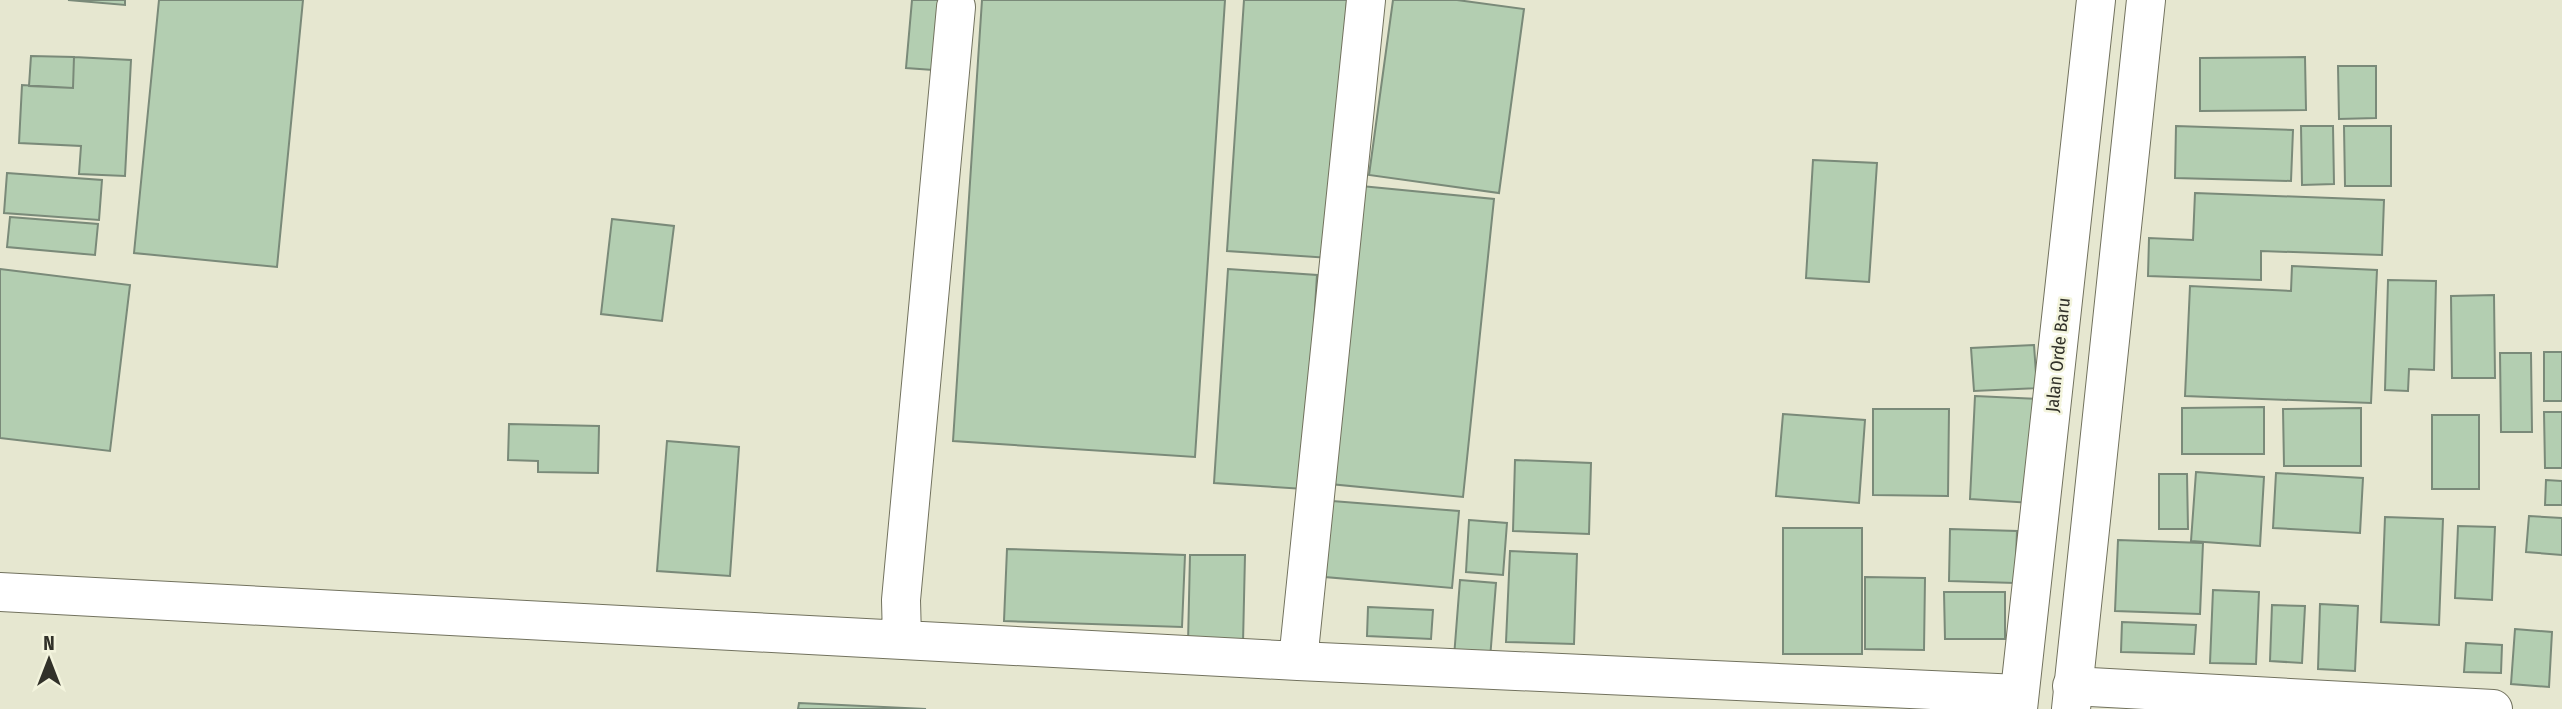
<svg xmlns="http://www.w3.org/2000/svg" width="2562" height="709" font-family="'Fira Sans Condensed',sans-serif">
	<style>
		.building { fill: #b3ceb1; stroke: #7a8a79; stroke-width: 2 }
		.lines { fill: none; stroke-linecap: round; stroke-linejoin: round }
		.minor-casing { stroke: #72725e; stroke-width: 40 }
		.major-casing { stroke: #72725e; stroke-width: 40 }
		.minor { stroke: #fff; stroke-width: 38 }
		.major { stroke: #fff; stroke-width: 38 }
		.labels { text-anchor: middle; stroke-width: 5; stroke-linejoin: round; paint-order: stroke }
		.street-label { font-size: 18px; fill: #313129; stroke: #f3f4dd }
	</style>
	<rect width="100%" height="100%" fill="#e6e7d0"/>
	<!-- building -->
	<path class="building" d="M68,0H125V5Z
		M159,0H303L277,267L134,253Z
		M912,0H952L947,71L906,68Z
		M982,0H1225L1195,457L953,441Z
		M1244,0H1347L1330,258L1227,251Z
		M1393,0H1457L1524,9L1499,193L1369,175Z
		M31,56L74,57L73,88L29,86Z
		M74,57L131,60L125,176L79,174L81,146L19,143L22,85L73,88Z
		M2305,57L2306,110L2200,111V58Z
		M2338,66H2376V118L2339,119Z
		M2176,126L2293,130L2291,181L2175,178Z
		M2301,126H2333L2334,184L2302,185Z
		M2344,126H2391V186H2345Z
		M1813,160L1877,163L1869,282L1806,278Z
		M7,173L102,180L99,220L4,213Z
		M1361,186L1494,199L1463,497L1330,484Z
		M2195,193L2384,200L2382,255L2261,251V280L2148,276L2149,238L2193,240Z
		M10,217L98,224L95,255L7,247Z
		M612,219L674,226L662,321L601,314Z
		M2292,266L2377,270L2371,403L2185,396L2190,286L2291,291Z
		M0,269L130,285L110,451L0,438Z
		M1228,269L1317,275L1304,489L1214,483Z
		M2388,280L2436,281L2434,370L2409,369L2408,391L2385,390Z
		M2494,295L2495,378H2452L2451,296Z
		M2034,345L2037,388L1974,391L1971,348Z
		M2544,352H2562V401H2544Z
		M2500,353H2531L2532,432H2501Z
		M1975,396L2037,399L2032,503L1970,499Z
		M2264,407V454H2182V408Z
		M2361,408V466H2284L2283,409Z
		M1873,409H1949L1948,496L1873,495Z
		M2544,412H2562V468H2545Z
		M1783,414L1865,420L1859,503L1776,496Z
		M2432,415H2479V489H2432Z
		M509,424L599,426L598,473L538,472V461L508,460Z
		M667,441L739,447L730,576L657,571Z
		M1515,460L1591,463L1589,534L1513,531Z
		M2196,472L2264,477L2260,546L2191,541Z
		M2276,473L2363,478L2360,533L2273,528Z
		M2159,474H2187L2188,529H2159Z
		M2546,480L2562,481V505H2545Z
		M1332,501L1459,511L1452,588L1325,577Z
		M2529,516L2562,518V555L2526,552Z
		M2385,517L2443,519L2439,625L2381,622Z
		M1469,520L1507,523L1503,575L1466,572Z
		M2458,526L2495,527L2492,600L2455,598Z
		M1783,528H1862V654H1783Z
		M1950,529L2017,531L2015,583L1949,581Z
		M2118,540L2203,543L2200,614L2115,611Z
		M1007,549L1185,555L1182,627L1004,621Z
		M1510,551L1577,554L1574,644L1506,642Z
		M1190,555H1245L1243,643H1188Z
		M1865,577L1925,578L1924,650L1865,649Z
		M1460,580L1496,583L1490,659L1454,657Z
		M2213,590L2259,592L2256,664L2210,663Z
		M1944,592H2005V639H1945Z
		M2320,604L2358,606L2355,671L2318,669Z
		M2272,605L2305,606L2302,663L2270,661Z
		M1368,607L1433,610L1431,639L1367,636Z
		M2122,622L2196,625L2194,654L2121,652Z
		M2515,629L2552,632L2549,687L2511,684Z
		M2466,643L2502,645L2501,673L2464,672Z
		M799,703L926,709H798Z"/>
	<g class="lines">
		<!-- minor casing -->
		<g class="minor-casing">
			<path id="minor" d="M0,592L1298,661L2019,694
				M902,639L901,600L956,7
				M1298,661L1366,0
				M2072,686L2493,709"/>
		</g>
		<!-- major casing -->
		<g class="major-casing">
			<path id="major" d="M2018,709L2096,0
				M2071,709L2146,0"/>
		</g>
		<!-- minor -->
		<use href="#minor" class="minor"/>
		<!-- major -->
		<use href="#major" class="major"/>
	</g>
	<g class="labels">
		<!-- street labels -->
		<g class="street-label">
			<text transform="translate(2058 355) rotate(-84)" y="6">Jalan Orde Baru</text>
		</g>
	</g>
	<!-- north arrow -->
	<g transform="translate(49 660)" stroke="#f3f4dd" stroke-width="5" paint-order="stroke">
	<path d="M0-5L12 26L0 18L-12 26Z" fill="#313129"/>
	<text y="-10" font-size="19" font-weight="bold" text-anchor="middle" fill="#313129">N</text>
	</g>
</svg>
